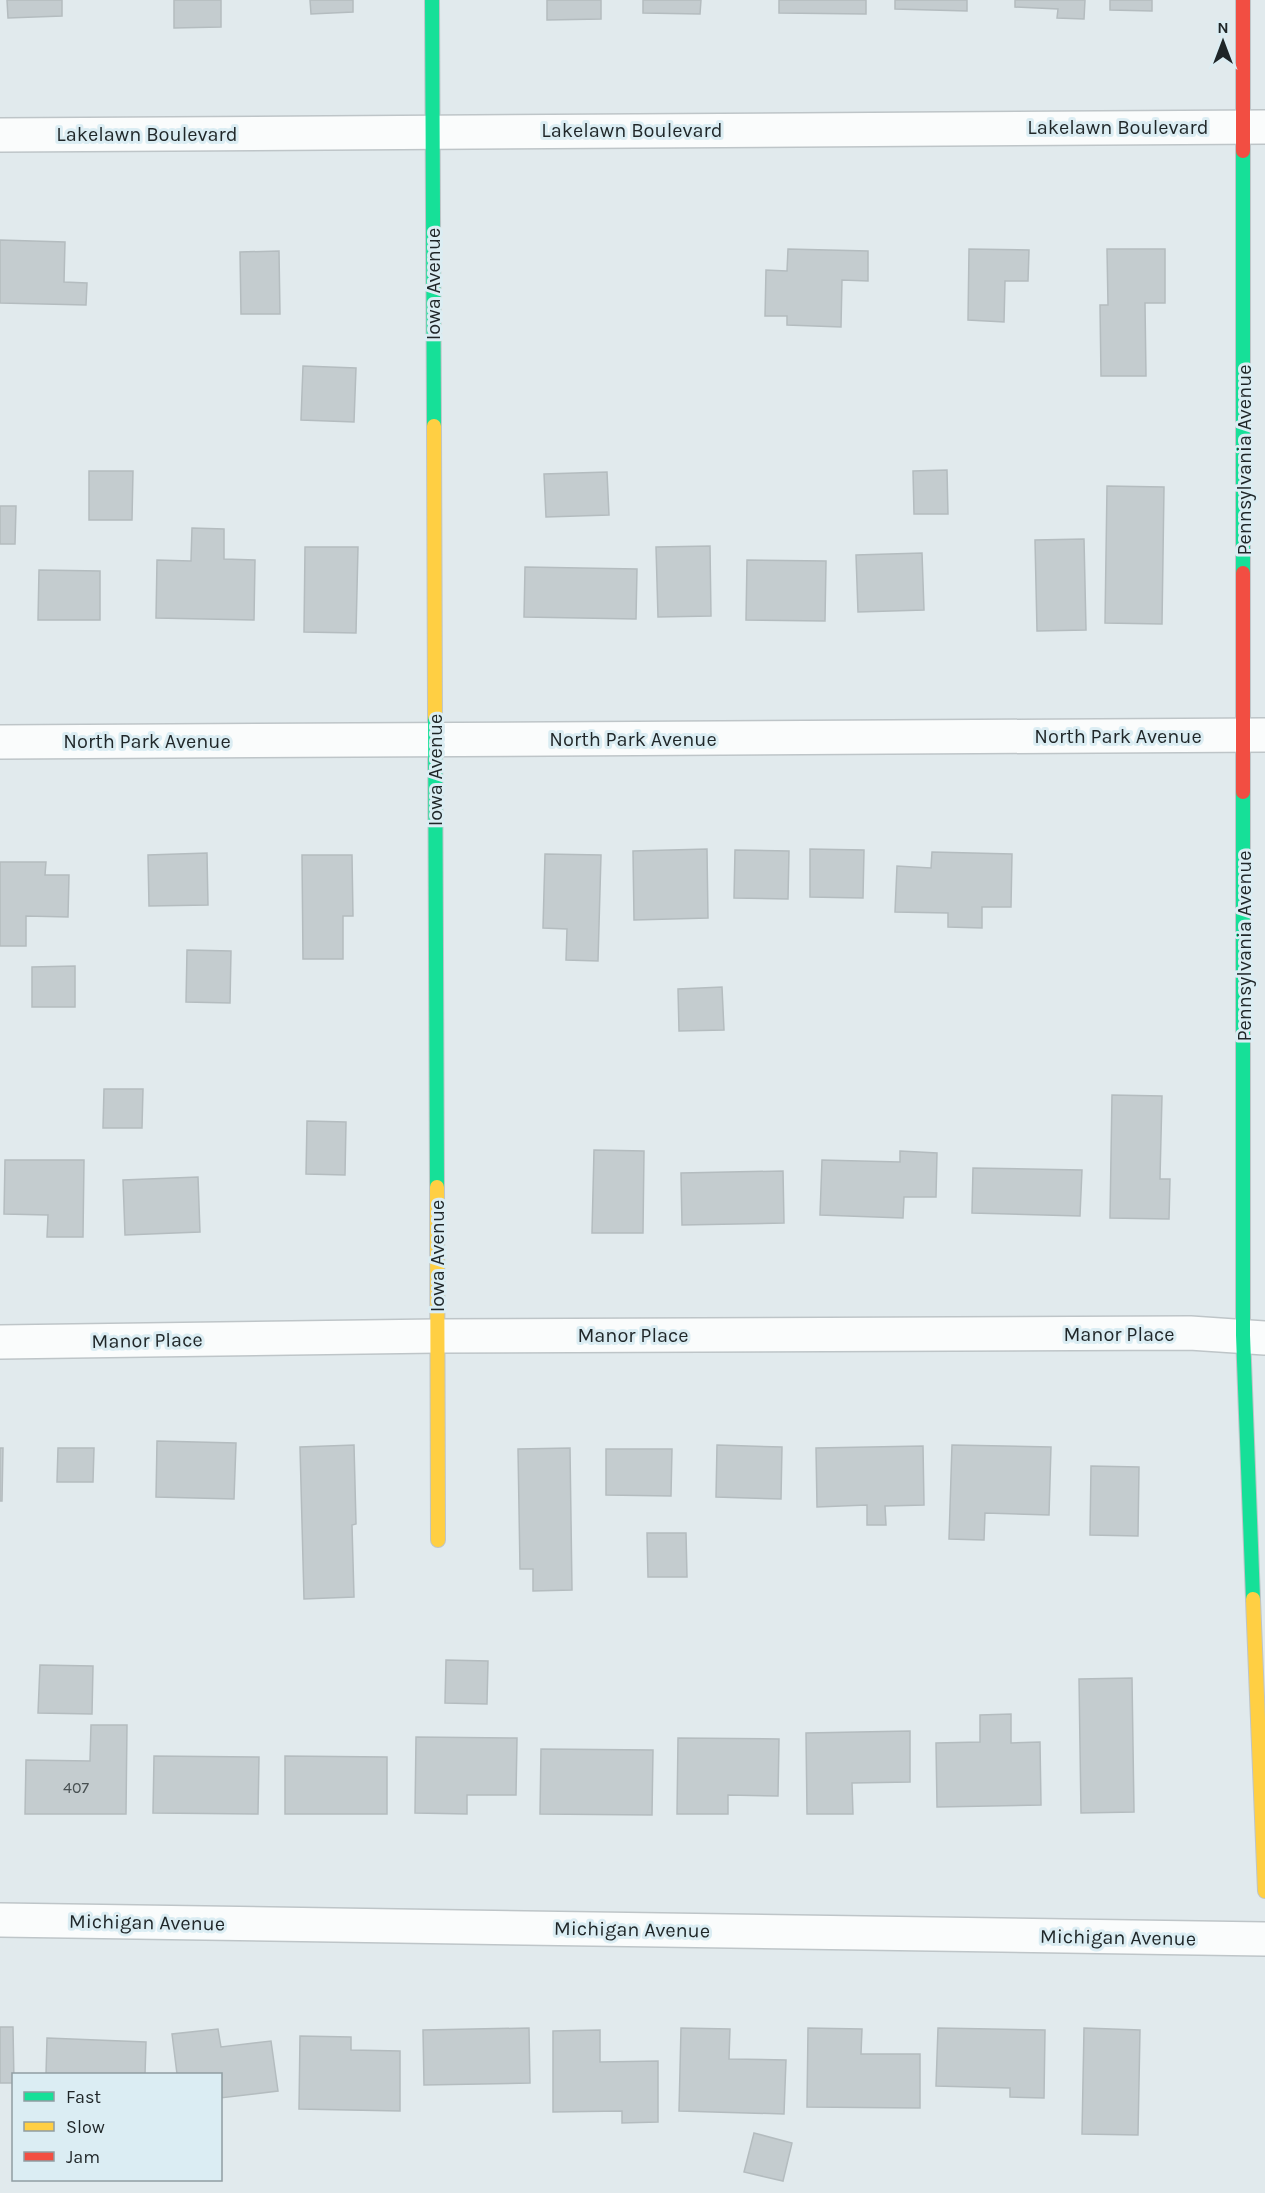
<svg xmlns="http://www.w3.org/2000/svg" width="1265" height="2193" font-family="Karla,sans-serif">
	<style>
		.building { fill: #c4cccf; stroke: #b4bcbf; stroke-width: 1.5 }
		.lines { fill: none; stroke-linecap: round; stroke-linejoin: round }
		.street-casing { stroke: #bec5c8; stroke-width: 36 }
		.fast-casing { stroke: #bec5c8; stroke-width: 16 }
		.slow-casing { stroke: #bec5c8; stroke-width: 16 }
		.jam-casing { stroke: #bec5c8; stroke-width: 16 }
		.street { stroke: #fafcfc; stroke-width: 33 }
		.fast { stroke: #16e098; stroke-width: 14 }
		.slow { stroke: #ffcf43; stroke-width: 14 }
		.jam { stroke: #f24e42; stroke-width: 14 }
		.labels { text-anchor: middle; stroke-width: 6; stroke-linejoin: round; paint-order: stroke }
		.number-label { font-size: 16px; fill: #485052 }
		.street-label { font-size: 20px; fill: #1f2628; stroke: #dbedf3 }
	</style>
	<rect width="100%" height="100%" fill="#e1eaed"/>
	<!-- building -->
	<path class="building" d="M7,0H62V16L8,18Z
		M174,0H221V27L174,28Z
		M310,0H353V12L311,14Z
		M547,0H601V19L547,20Z
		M643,0H701L700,14L643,13Z
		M779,0H866V14L779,13Z
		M895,0H967V11L895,9Z
		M1015,0H1085L1084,19L1057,18L1058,9L1015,7Z
		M1110,0H1152V11L1110,10Z
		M0,240L65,242L64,282L87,283L86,305L0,303Z
		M788,249L868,251V281L842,280L841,327L787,325V316H765L766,270L787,271Z
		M969,249L1029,250L1028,281H1005L1004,322L968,320Z
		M1107,249H1165V303H1145L1146,376H1101L1100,305H1108Z
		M279,251L280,314H241L240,252Z
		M303,366L356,368L354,422L301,420Z
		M947,470L948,514H914L913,471Z
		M89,471H133L132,520H89Z
		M607,472L609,515L546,517L544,474Z
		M1107,486L1164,487L1162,624L1105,623Z
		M0,506H16L15,544H0Z
		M192,528L224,529V559L255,560L254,620L156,618L157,560L191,561Z
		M1084,539L1086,630L1037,631L1035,540Z
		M710,546L711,616L658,617L656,547Z
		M305,547H358L356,633L304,632Z
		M922,553L924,610L858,612L856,555Z
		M747,560L826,561L825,621L746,620Z
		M525,567L637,569L636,619L524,617Z
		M39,570L100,571V620H38Z
		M707,849L708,918L634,920L633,851Z
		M810,849L864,850L863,898L810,897Z
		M735,850L789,851L788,899L734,898Z
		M932,852L1012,854L1011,907H982V928L948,927V913L895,912L897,866L931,868Z
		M207,853L208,905L149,906L148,855Z
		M545,854L601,855L598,961L566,960L567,929L543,928Z
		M302,855H352L353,916H343V959H303Z
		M0,862H46L45,875H69L68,917L26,916V946H0Z
		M187,950L231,951L230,1003L186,1002Z
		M75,966V1007H32V967Z
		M722,987L724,1030L679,1031L678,989Z
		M104,1089H143L142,1128H103Z
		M1112,1095L1162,1096L1160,1179H1170L1169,1219L1110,1218Z
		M307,1121L346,1122L345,1175L306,1174Z
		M594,1150L644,1151L643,1233H592Z
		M900,1151L937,1153L936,1197H904L903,1218L820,1215L822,1160L900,1162Z
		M5,1160H84L83,1237H47L48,1215L4,1214Z
		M973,1168L1082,1170L1080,1216L972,1213Z
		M783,1171L784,1223L682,1225L681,1173Z
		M198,1177L200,1232L125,1235L123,1180Z
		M157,1441L236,1443L234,1499L156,1497Z
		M354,1445L356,1524L352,1525L354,1597L304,1599L300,1447Z
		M717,1445L782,1447L781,1499L716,1497Z
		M952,1445L1051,1447L1049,1515L985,1513L984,1540L949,1539Z
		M923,1446L924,1505L885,1506L886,1525H867V1505L817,1507L816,1448Z
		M0,1448H3L2,1501H0Z
		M58,1448H94L93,1482H57Z
		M570,1448L572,1590L533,1591V1569H520L518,1449Z
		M606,1449H672L671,1496L606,1495Z
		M1091,1466L1139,1467L1138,1536L1090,1535Z
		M647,1533H686L687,1577H648Z
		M446,1660L488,1661L487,1704L445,1703Z
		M40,1665L93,1666L92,1714L38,1713Z
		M1132,1678L1134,1812L1081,1813L1079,1679Z
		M1011,1714V1743L1040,1742L1041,1805L937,1807L936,1743L980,1742V1715Z
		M91,1725H127L126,1814H25L26,1760L90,1761Z
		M910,1731V1782L852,1783L853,1814H807L806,1733Z
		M416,1737L517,1738L516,1795H467V1814L415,1813Z
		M678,1738L779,1739L778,1796L728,1795V1814H677Z
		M541,1749L653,1750L652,1815L540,1814Z
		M154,1756L259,1757L258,1814L153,1813Z
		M285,1756L387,1757V1814H285Z
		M0,2027H13L14,2083H0Z
		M529,2028L530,2083L424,2085L423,2030Z
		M681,2028L730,2029L729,2059L786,2060L784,2114L679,2111Z
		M808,2028L862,2029L861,2054H920V2108L807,2107Z
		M938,2028L1045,2030L1044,2098L1010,2097V2088L936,2086Z
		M1084,2028L1140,2030L1138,2135L1082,2134Z
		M218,2029L221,2047L271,2041L278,2091L220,2098V2074H177L172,2034Z
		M600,2030V2062L658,2061V2122L622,2123V2111L553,2112V2031Z
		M300,2036L351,2037V2050L400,2051V2111L299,2109Z
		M47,2038L146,2042L145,2074H46Z
		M754,2133L792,2143L783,2181L744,2172Z"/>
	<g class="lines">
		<!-- street casing -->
		<g class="street-casing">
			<path id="street" d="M0,135L1265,127
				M0,742L1265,735
				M0,1342L437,1336L1190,1333L1265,1338
				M0,1920L1265,1939"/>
		</g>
		<!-- fast casing -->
		<g class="fast-casing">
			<path id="fast" d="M432,0L434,426
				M1243,151V573
				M435,716L437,1187
				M1243,792V1335L1253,1599"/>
		</g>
		<!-- slow casing -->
		<g class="slow-casing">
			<path id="slow" d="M434,426L435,716
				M437,1187L438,1540
				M1253,1599L1265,1891"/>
		</g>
		<!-- jam casing -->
		<g class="jam-casing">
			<path id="jam" d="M1243,0V151
				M1243,573V792"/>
		</g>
		<!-- street -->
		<use href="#street" class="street"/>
		<!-- fast -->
		<use href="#fast" class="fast"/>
		<!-- slow -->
		<use href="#slow" class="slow"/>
		<!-- jam -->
		<use href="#jam" class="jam"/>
	</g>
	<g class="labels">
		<!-- number labels -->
		<g class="number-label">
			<text x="76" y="1793">407</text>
		</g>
		<!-- street labels -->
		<g class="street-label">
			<text x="1118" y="134">Lakelawn Boulevard</text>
			<text x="632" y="137">Lakelawn Boulevard</text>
			<text x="147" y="141">Lakelawn Boulevard</text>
			<text transform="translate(433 284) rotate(-90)" y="7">Iowa Avenue</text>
			<text transform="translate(1244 460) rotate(-90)" y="7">Pennsylvania Avenue</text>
			<text x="1118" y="743">North Park Avenue</text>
			<text x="633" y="746">North Park Avenue</text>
			<text x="147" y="748">North Park Avenue</text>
			<text transform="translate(435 770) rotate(-90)" y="7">Iowa Avenue</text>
			<text transform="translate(1244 946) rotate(-90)" y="7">Pennsylvania Avenue</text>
			<text transform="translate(437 1256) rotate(-90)" y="7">Iowa Avenue</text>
			<text x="1119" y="1341">Manor Place</text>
			<text x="633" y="1342">Manor Place</text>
			<text transform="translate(147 1340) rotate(-1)" y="7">Manor Place</text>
			<text transform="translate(147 1922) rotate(1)" y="7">Michigan Avenue</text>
			<text transform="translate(632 1929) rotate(1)" y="7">Michigan Avenue</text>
			<text transform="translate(1118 1937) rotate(1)" y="7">Michigan Avenue</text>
		</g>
	</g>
	<!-- legend -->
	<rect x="12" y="2073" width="210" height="108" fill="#dbedf3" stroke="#909da2" stroke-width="1.5"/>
	<rect x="24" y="2092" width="30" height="9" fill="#16e098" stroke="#909da2" stroke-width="1.5"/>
	<text x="66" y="2103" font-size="18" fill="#1f2628">Fast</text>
	<rect x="24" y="2122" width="30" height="9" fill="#ffcf43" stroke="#909da2" stroke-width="1.5"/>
	<text x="66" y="2133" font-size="18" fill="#1f2628">Slow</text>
	<rect x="24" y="2152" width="30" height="9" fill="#f24e42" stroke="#909da2" stroke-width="1.5"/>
	<text x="66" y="2163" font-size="18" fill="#1f2628">Jam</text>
	<!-- north arrow -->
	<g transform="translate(1223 42)" stroke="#dbedf3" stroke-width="4.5" paint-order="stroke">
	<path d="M0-4.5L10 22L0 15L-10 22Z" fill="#1f2628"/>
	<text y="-9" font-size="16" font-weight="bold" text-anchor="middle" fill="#1f2628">N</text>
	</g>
</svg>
